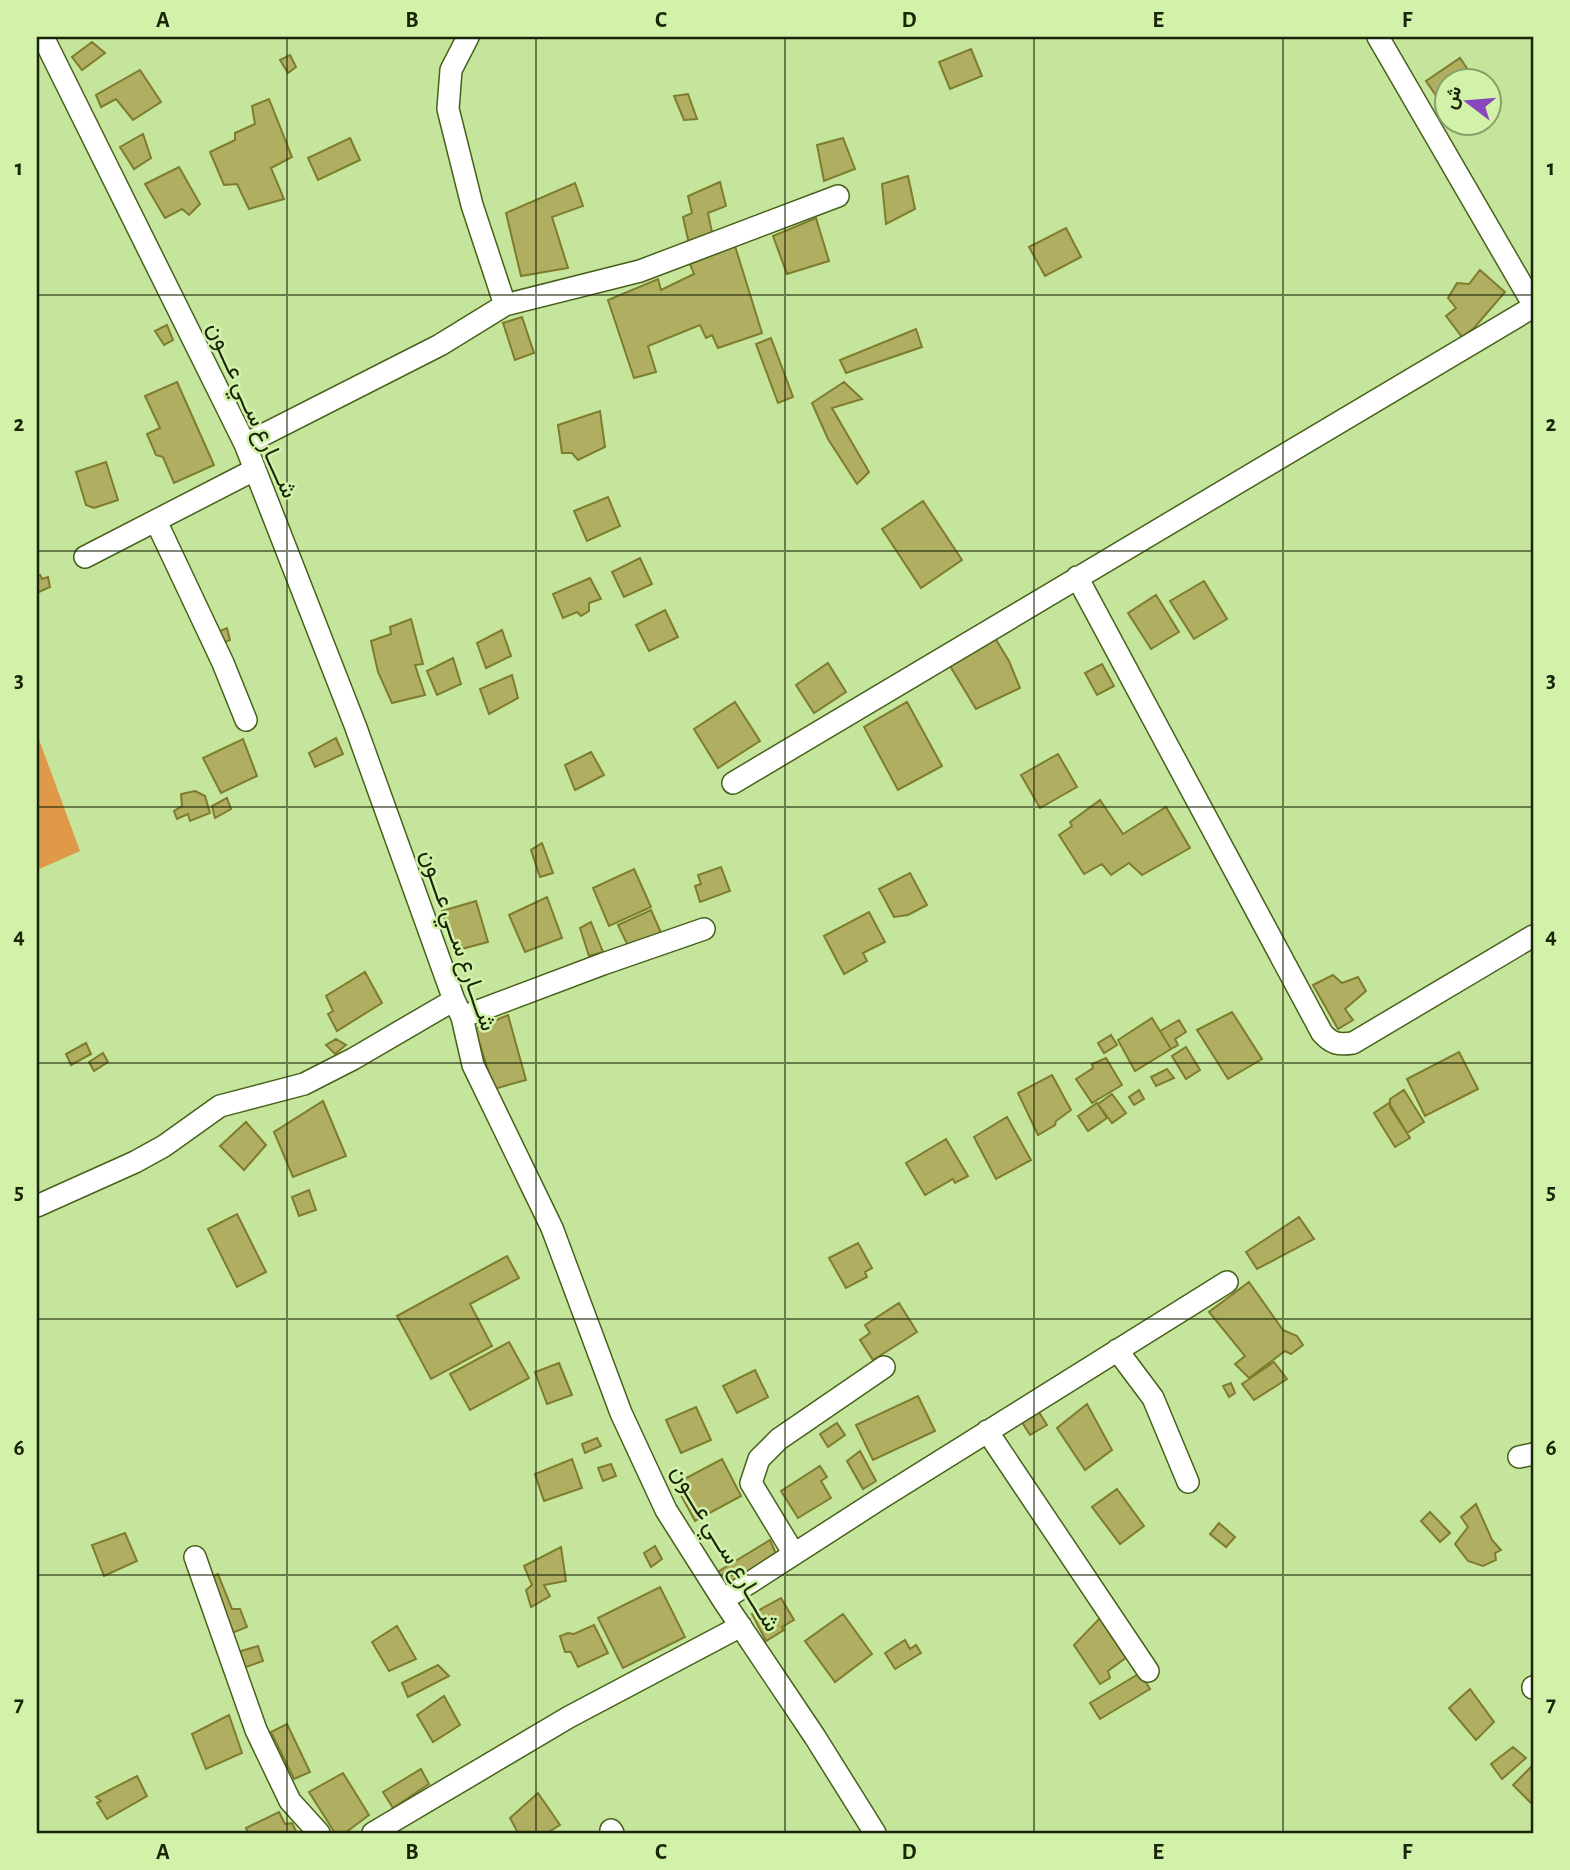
<svg xmlns="http://www.w3.org/2000/svg" width="1570" height="1870" font-family="'Alegreya Sans',Vazirmatn,sans-serif">
	<style>
		.green { fill: #e09946 }
		.building { fill: #b0ae61; stroke: #7e7c2d; stroke-width: 2 }
		.lines { fill: none; stroke-linecap: round; stroke-linejoin: round }
		.minor-casing { stroke: #47611b; stroke-width: 24 }
		.minor { stroke: #fff; stroke-width: 21 }
		.grid { fill: none; stroke: #192408; stroke-width: 2; stroke-opacity: 0.55 }
		.labels { text-anchor: middle; stroke-width: 5; stroke-linejoin: round; paint-order: stroke }
		.street-label { font-size: 24px; fill: #192408; stroke: #d2f2a9 }
		.neatline { fill: none; stroke: #192408; stroke-width: 2.5 }
		.grid-label { font-size: 23px; text-anchor: middle; font-weight: bold; fill: #192408 }
	</style>
	<rect width="100%" height="100%" fill="#c5e59d"/>
	<!-- green -->
	<path class="green" d="M37,734L80,851L37,870Z"/>
	<!-- building -->
	<path class="building" d="M92,42L105,53L82,70L72,57Z
		M971,49L982,76L950,89L939,62Z
		M290,55L296,67L288,73L280,60Z
		M1460,58L1475,80H1448V113L1426,81Z
		M140,70L161,102L133,120L116,99L101,107L96,95Z
		M688,94L697,119L684,120L674,96Z
		M269,99L292,157L271,168L284,199L249,209L237,184L224,185L210,152L235,140V133L255,124L252,106Z
		M143,134L151,158L134,169L120,147Z
		M350,138L360,160L318,180L308,158Z
		M843,138L855,169L824,181L817,145Z
		M179,167L200,204L189,215L182,209L165,218L145,184Z
		M908,176L915,209L886,224L882,184Z
		M720,182L726,206L708,213L713,237L689,244L683,217L692,213L688,196Z
		M575,183L583,206L552,217L568,268L521,276L506,213Z
		M816,218L829,261L787,274L773,236Z
		M1066,228L1081,257L1045,276L1029,247Z
		M735,246L762,333L718,348L712,335L706,338L700,325L648,346L656,372L634,378L608,300L658,279L661,290L694,274L690,264Z
		M1480,270L1505,292L1474,328L1462,337L1446,316L1456,308L1448,298L1457,283L1469,284Z
		M522,317L534,353L515,360L503,323Z
		M167,325L173,340L164,345L155,331Z
		M916,329L922,347L846,373L840,360Z
		M771,338L793,397L778,403L756,344Z
		M177,382L214,465L174,483L163,457L156,455L147,434L160,428L145,396Z
		M844,382L862,399L832,408L869,472L857,484L828,439L812,403Z
		M600,411L605,447L578,460L572,453H562L558,425Z
		M106,462L118,500L94,508L86,505L76,472Z
		M608,497L620,526L587,541L574,511Z
		M923,501L962,560L921,588L882,529Z
		M640,558L652,584L624,597L612,572Z
		M40,575L42,579L48,577L50,587L37,593V576Z
		M590,578L601,599L589,603V611L581,616L577,612L563,618L553,594Z
		M1204,581L1227,619L1194,639L1170,601Z
		M1156,595L1179,632L1151,649L1128,613Z
		M665,610L678,637L649,651L636,625Z
		M411,619L423,664L415,665L425,695L392,703L378,672L371,641L391,634L390,627Z
		M227,628L230,640L222,644L217,632Z
		M502,630L511,656L486,668L477,643Z
		M995,638L1009,661L1020,688L976,709L950,666Z
		M453,658L461,684L437,695L427,671Z
		M828,663L846,692L814,713L796,685Z
		M1102,664L1114,686L1097,695L1085,673Z
		M512,675L518,698L489,714L480,689Z
		M735,702L760,741L718,768L694,729Z
		M907,702L942,766L898,790L864,727Z
		M336,738L343,754L315,767L309,753Z
		M243,739L257,776L221,793L203,758Z
		M591,752L604,775L575,790L565,765Z
		M1058,754L1077,787L1040,808L1021,775Z
		M195,791L205,796L210,813L190,821L188,814L177,819L174,811L182,806L181,794Z
		M227,798L231,809L215,818L212,806Z
		M1100,800L1123,834L1166,807L1190,848L1142,875L1129,863L1111,875L1102,864L1084,874L1059,835L1072,826L1070,822Z
		M542,843L553,873L540,877L531,850Z
		M721,867L730,891L700,902L695,886L701,884L698,875Z
		M634,869L651,907L609,926L593,888Z
		M910,873L927,905L908,915L894,917L879,889Z
		M547,897L562,938L525,952L509,915Z
		M476,901L488,942L454,951L442,911Z
		M651,910L662,935L630,950L618,925Z
		M869,912L885,942L863,953L867,961L844,974L824,936Z
		M591,922L603,952L589,956L580,928Z
		M365,972L382,1003L337,1031L328,1014L333,1011L326,996Z
		M1333,975L1342,983L1358,977L1366,991L1345,1009L1353,1020L1338,1029L1313,985Z
		M1232,1012L1262,1059L1228,1079L1197,1030Z
		M508,1015L526,1080L494,1089L475,1029Z
		M1152,1018L1171,1049L1135,1071L1118,1040Z
		M1179,1020L1186,1032L1175,1039L1178,1045L1171,1049L1160,1031Z
		M1111,1035L1117,1045L1104,1053L1098,1043Z
		M336,1039L346,1045L335,1054L326,1045Z
		M86,1043L91,1054L71,1065L66,1054Z
		M1186,1047L1200,1070L1186,1079L1172,1056Z
		M1459,1052L1478,1089L1425,1116L1407,1079Z
		M103,1053L108,1062L94,1071L89,1062Z
		M1106,1058L1122,1085L1092,1103L1076,1079L1093,1068L1092,1064Z
		M1167,1069L1174,1078L1156,1086L1151,1077Z
		M1052,1075L1071,1110L1056,1121L1055,1125L1038,1135L1018,1093Z
		M1139,1090L1144,1099L1134,1105L1129,1097Z
		M1404,1090L1424,1122L1407,1133L1390,1107V1099Z
		M1112,1094L1126,1113L1112,1123L1098,1104Z
		M323,1101L346,1156L293,1177L274,1132Z
		M1097,1103L1107,1118L1088,1131L1078,1116Z
		M1389,1103L1410,1138L1395,1147L1374,1113Z
		M1007,1117L1031,1160L996,1179L974,1137Z
		M246,1122L266,1145L244,1170L220,1146Z
		M946,1139L968,1176L955,1183L953,1179L925,1195L906,1163Z
		M309,1190L316,1210L299,1216L292,1197Z
		M237,1214L266,1272L237,1287L208,1229Z
		M1299,1217L1314,1239L1257,1269L1246,1252Z
		M858,1243L872,1268L865,1272L867,1277L846,1288L829,1258Z
		M507,1256L519,1278L470,1304L492,1346L431,1379L397,1316Z
		M1249,1282L1283,1330L1297,1336L1303,1345L1291,1354L1285,1351L1249,1378L1235,1364L1245,1356L1209,1312Z
		M899,1303L917,1332L873,1360L860,1340L870,1333L865,1325Z
		M509,1342L529,1378L470,1410L450,1374Z
		M1274,1362L1287,1379L1254,1400L1242,1384Z
		M559,1363L572,1395L547,1404L535,1372Z
		M755,1370L768,1397L737,1413L723,1386Z
		M1231,1383L1235,1393L1229,1397L1223,1386Z
		M918,1396L935,1431L873,1460L856,1425Z
		M1087,1404L1112,1450L1085,1470L1057,1428Z
		M696,1407L711,1440L681,1453L666,1420Z
		M1037,1409L1047,1425L1030,1435L1020,1419Z
		M837,1423L845,1435L828,1447L820,1434Z
		M597,1438L601,1446L585,1453L582,1444Z
		M860,1451L876,1481L863,1489L847,1461Z
		M572,1459L582,1488L544,1501L535,1474Z
		M722,1459L741,1496L695,1521L675,1484Z
		M611,1464L616,1476L603,1481L598,1468Z
		M820,1466L827,1477L821,1481L831,1498L798,1518L781,1491Z
		M1117,1489L1144,1526L1120,1544L1092,1507Z
		M1476,1504L1492,1540L1501,1550L1495,1553L1496,1560L1483,1566L1468,1561L1455,1544L1468,1527L1461,1517Z
		M1430,1512L1450,1533L1440,1542L1421,1521Z
		M1219,1523L1235,1537L1226,1547L1210,1534Z
		M125,1533L137,1561L104,1576L92,1545Z
		M770,1540L776,1554L723,1590L714,1574Z
		M655,1546L662,1559L651,1567L644,1553Z
		M561,1547L566,1581L544,1585L550,1596L531,1607L526,1590L532,1585L524,1566Z
		M218,1574L232,1609H240L247,1627L227,1635L206,1579Z
		M660,1587L685,1637L623,1668L598,1618Z
		M781,1598L794,1620L782,1627L784,1630L766,1641L752,1614Z
		M843,1614L872,1654L835,1682L805,1641Z
		M1100,1618L1127,1657L1108,1671L1110,1678L1100,1684L1074,1645Z
		M594,1625L608,1653L578,1667L571,1652H565L560,1636L568,1633L574,1634Z
		M397,1626L416,1659L389,1671L372,1642Z
		M905,1640L910,1649L916,1645L921,1653L895,1669L885,1653Z
		M258,1646L263,1661L243,1668L238,1652Z
		M438,1665L449,1676L408,1697L402,1683Z
		M1140,1673L1150,1689L1100,1719L1090,1703Z
		M1470,1689L1494,1722L1476,1740L1449,1708Z
		M444,1696L460,1725L433,1742L417,1715Z
		M229,1715L242,1753L206,1769L192,1734Z
		M287,1724L310,1772L294,1779L271,1732Z
		M1513,1747L1526,1758L1502,1779L1491,1764Z
		M1533,1765V1805L1513,1785Z
		M421,1769L429,1784L393,1808L383,1792Z
		M343,1773L369,1815L345,1833H335L309,1792Z
		M137,1776L147,1796L107,1819L97,1803L101,1801L96,1797Z
		M538,1793L560,1825L547,1833H518L510,1818Z
		M279,1812L285,1824L292,1823L297,1833H248L246,1828Z"/>
	<g class="lines">
		<!-- minor casing -->
		<g class="minor-casing">
			<path id="minor" d="M43,37L245,444L355,725L454,1000L462,1017L473,1065L552,1228L621,1413L666,1510L723,1600L815,1737L875,1833
				M468,37L451,70L448,109L472,205L505,305
				M1378,37L1533,304
				M245,444L440,345L505,305L640,271L838,196
				M156,521L223,663L246,720
				M85,557L254,470
				M1077,577L1322,1033C1332,1044 1338,1045 1353,1043L1533,936
				M733,783L1533,307
				M462,1017L603,964L704,929
				M37,1206L135,1162L164,1146L220,1106L304,1084L353,1059L454,1000
				M1117,1350L1153,1398L1188,1482
				M987,1431L1148,1671
				M1519,1457L1533,1454
				M794,1554L751,1483L759,1459L779,1439L884,1367
				M195,1557L256,1730L290,1801L319,1833
				M723,1600L878,1500L1227,1282
				M1533,1687V1688
				M611,1830L613,1833
				M373,1833L569,1717L741,1626"/>
		</g>
		<!-- minor -->
		<use href="#minor" class="minor"/>
	</g>
	<!-- grid -->
	<path class="grid" d="M287,37V1833M536,37V1833M785,37V1833M1034,37V1833M1283,37V1833M37,295H1533M37,551H1533M37,807H1533M37,1063H1533M37,1319H1533M37,1575H1533"/>
	<g class="labels">
		<!-- street labels -->
		<g class="street-label">
			<text transform="translate(253 410) rotate(66)" y="8">شــــارع ســي عـــون</text>
			<text transform="translate(459 940) rotate(71)" y="8">شــــارع ســي عـــون</text>
			<text transform="translate(726 1548) rotate(59)" y="8">شــــارع ســي عـــون</text>
		</g>
	</g>
	<!-- border -->
	<rect width="1570" height="1870" fill="none" stroke="#d2f2a9" stroke-width="77"/>
	<!-- north arrow -->
	<g transform="translate(1468 102) rotate(286)"><circle r="33" fill="#d2f2a9" stroke="#88a069" stroke-width="2"/>
	<path d="M0-5L12 26L0 18L-12 26Z" fill="#8947bb"/>
	<text y="-10" font-size="19" font-weight="bold" text-anchor="middle" fill="#192408">ش</text>
	</g>
	<rect x="38" y="38" width="1494" height="1794" class="neatline"/>
	<g class="grid-label">
		<text x="163" y="27">A</text>
		<text x="412" y="27">B</text>
		<text x="661" y="27">C</text>
		<text x="909" y="27">D</text>
		<text x="1158" y="27">E</text>
		<text x="1407" y="27">F</text>
		<text x="19" y="175">1</text>
		<text x="1551" y="175">1</text>
		<text x="19" y="431">2</text>
		<text x="1551" y="431">2</text>
		<text x="19" y="687">3</text>
		<text x="1551" y="687">3</text>
		<text x="19" y="943">4</text>
		<text x="1551" y="943">4</text>
		<text x="19" y="1199">5</text>
		<text x="1551" y="1199">5</text>
		<text x="19" y="1455">6</text>
		<text x="1551" y="1455">6</text>
		<text x="19" y="1711">7</text>
		<text x="1551" y="1711">7</text>
		<text x="163" y="1859">A</text>
		<text x="412" y="1859">B</text>
		<text x="661" y="1859">C</text>
		<text x="909" y="1859">D</text>
		<text x="1158" y="1859">E</text>
		<text x="1407" y="1859">F</text>
	</g>
</svg>
